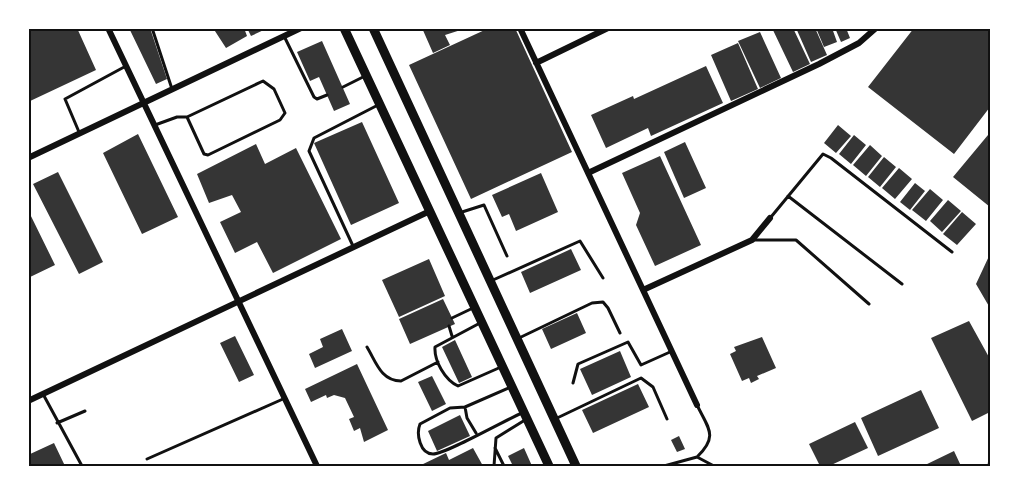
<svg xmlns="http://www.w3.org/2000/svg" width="1019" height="495" font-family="'Fira Sans Condensed',sans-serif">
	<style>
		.building { fill: #353535 }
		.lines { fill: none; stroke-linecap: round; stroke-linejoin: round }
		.service { stroke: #111; stroke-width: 3 }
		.minor { stroke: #111; stroke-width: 6 }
		.secondary { stroke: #111; stroke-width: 9 }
		.neatline { fill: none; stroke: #111; stroke-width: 2 }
	</style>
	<rect width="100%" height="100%" fill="#fff"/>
	<!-- building -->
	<path class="building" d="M28,28H77L96,70L28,102Z
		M129,28H150L167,79L156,84Z
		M213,28H244L247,36L226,48Z
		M247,28H268L251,36Z
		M422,28H467L445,35L450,45L433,53Z
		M489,28H515L572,152L471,199L409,65Z
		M772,28H793L810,64L793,72Z
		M796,28H815L827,55L811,62Z
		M816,28H832L837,42L824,47Z
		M835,28H846L850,38L841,42Z
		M914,28H990V107L954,154L868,87Z
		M760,32L781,78L760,88L738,41Z
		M322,41L350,104L334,111L319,77L310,81L297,52Z
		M738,43L758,89L731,101L711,55Z
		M706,66L723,103L651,136L648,128L606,148L591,115L633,96L634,99Z
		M362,122L399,203L351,225L314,143Z
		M838,125L851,136L836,153L824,143Z
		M138,134L178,217L142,234L103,153Z
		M854,135L866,145L851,164L839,154Z
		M988,135L990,137V207L953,177Z
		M685,142L706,188L684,198L664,152Z
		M256,144L265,164L296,148L341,239L273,273L257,242L235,253L220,222L241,212L232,195L209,203L197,174Z
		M870,145L882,156L866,176L853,165Z
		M660,156L701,245L655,266L636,225L640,213L622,173Z
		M884,157L896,167L880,187L868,177Z
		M899,168L912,179L895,199L882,188Z
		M58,172L103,262L79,274L33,184Z
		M541,173L558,212L516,231L509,214L502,217L492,195Z
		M915,183L925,191L910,210L900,202Z
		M930,189L943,200L926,221L912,210Z
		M948,200L961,211L942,232L930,221Z
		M28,210L55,265L28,278Z
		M962,212L976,224L957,245L943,234Z
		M571,249L581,270L530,293L521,272Z
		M990,254V308L976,284Z
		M429,259L445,296L399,317L382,280Z
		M443,299L455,324L410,344L399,319Z
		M577,313L586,333L551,349L542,329Z
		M969,321L990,359V412L972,421L931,338Z
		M342,329L352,351L315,368L309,354L323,347L320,339Z
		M235,336L254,375L239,382L220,343Z
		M762,337L776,368L757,376L759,379L751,383L749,378L742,381L730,354L736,351L734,347Z
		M455,340L472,377L459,383L442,347Z
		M620,351L631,377L592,395L580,369Z
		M357,364L388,430L364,442L360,428L354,431L349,419L354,417L345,398L334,395L327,398L326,395L311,402L305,389Z
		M432,376L446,404L432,411L418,382Z
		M638,384L649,407L593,433L582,410Z
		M921,390L939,428L878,456L861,418Z
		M460,415L470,436L437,451L428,431Z
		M855,422L868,448L829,466H820L809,444Z
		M679,436L685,449L677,452L671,440Z
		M54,443L65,466H28V455Z
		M473,448L483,466H419L446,453L449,460Z
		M524,448L532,466H507L512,464L508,456Z
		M954,451L961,466H923Z"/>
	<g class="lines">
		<!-- service -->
		<path class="service" d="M152,28L172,89
			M284,36L314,97L317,99L327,95
			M343,87L365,76
			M155,125L177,117H187L263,81L274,89L285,113L280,120L208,155L204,154L187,117
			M79,132L65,99L126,66
			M788,196L902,284
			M462,212L484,205L507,256
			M771,217L823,154L831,158L952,252
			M754,240H796L869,304
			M353,246L309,151L314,138L378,105
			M493,280L580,241L603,278
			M452,318L473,308
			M480,323L435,347C434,361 445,380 458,386L501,367
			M449,326L452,336
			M519,338L592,303L603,302L608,308L620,333
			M367,347C376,362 381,381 401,381L438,362
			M573,383L578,364L628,342L641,365L670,352
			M43,394L82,466
			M697,405C708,428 719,436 697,457L714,466
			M465,407L450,408L420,424C416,434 420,454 433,454C446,454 505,420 522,413
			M555,419L641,378L653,387L667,419
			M57,423L85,411
			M476,433L467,418L465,407L511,387
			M495,448L504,466
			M147,459L283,399
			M494,466L496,438L525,420
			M664,466L697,457
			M989,466L990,458"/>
		<!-- minor -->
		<path class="minor" d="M108,28L317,466
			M520,28L697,405
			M536,63L608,28
			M28,158L301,28
			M588,173L819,64L859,43L876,28
			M643,290L752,240L770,218
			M28,401L430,211"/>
		<!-- secondary -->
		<path class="secondary" d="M344,28L549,466
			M373,28L576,466"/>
	</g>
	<!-- border -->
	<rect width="1019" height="495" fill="none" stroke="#ffffff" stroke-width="60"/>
	<rect x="30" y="30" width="959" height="435" class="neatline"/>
</svg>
